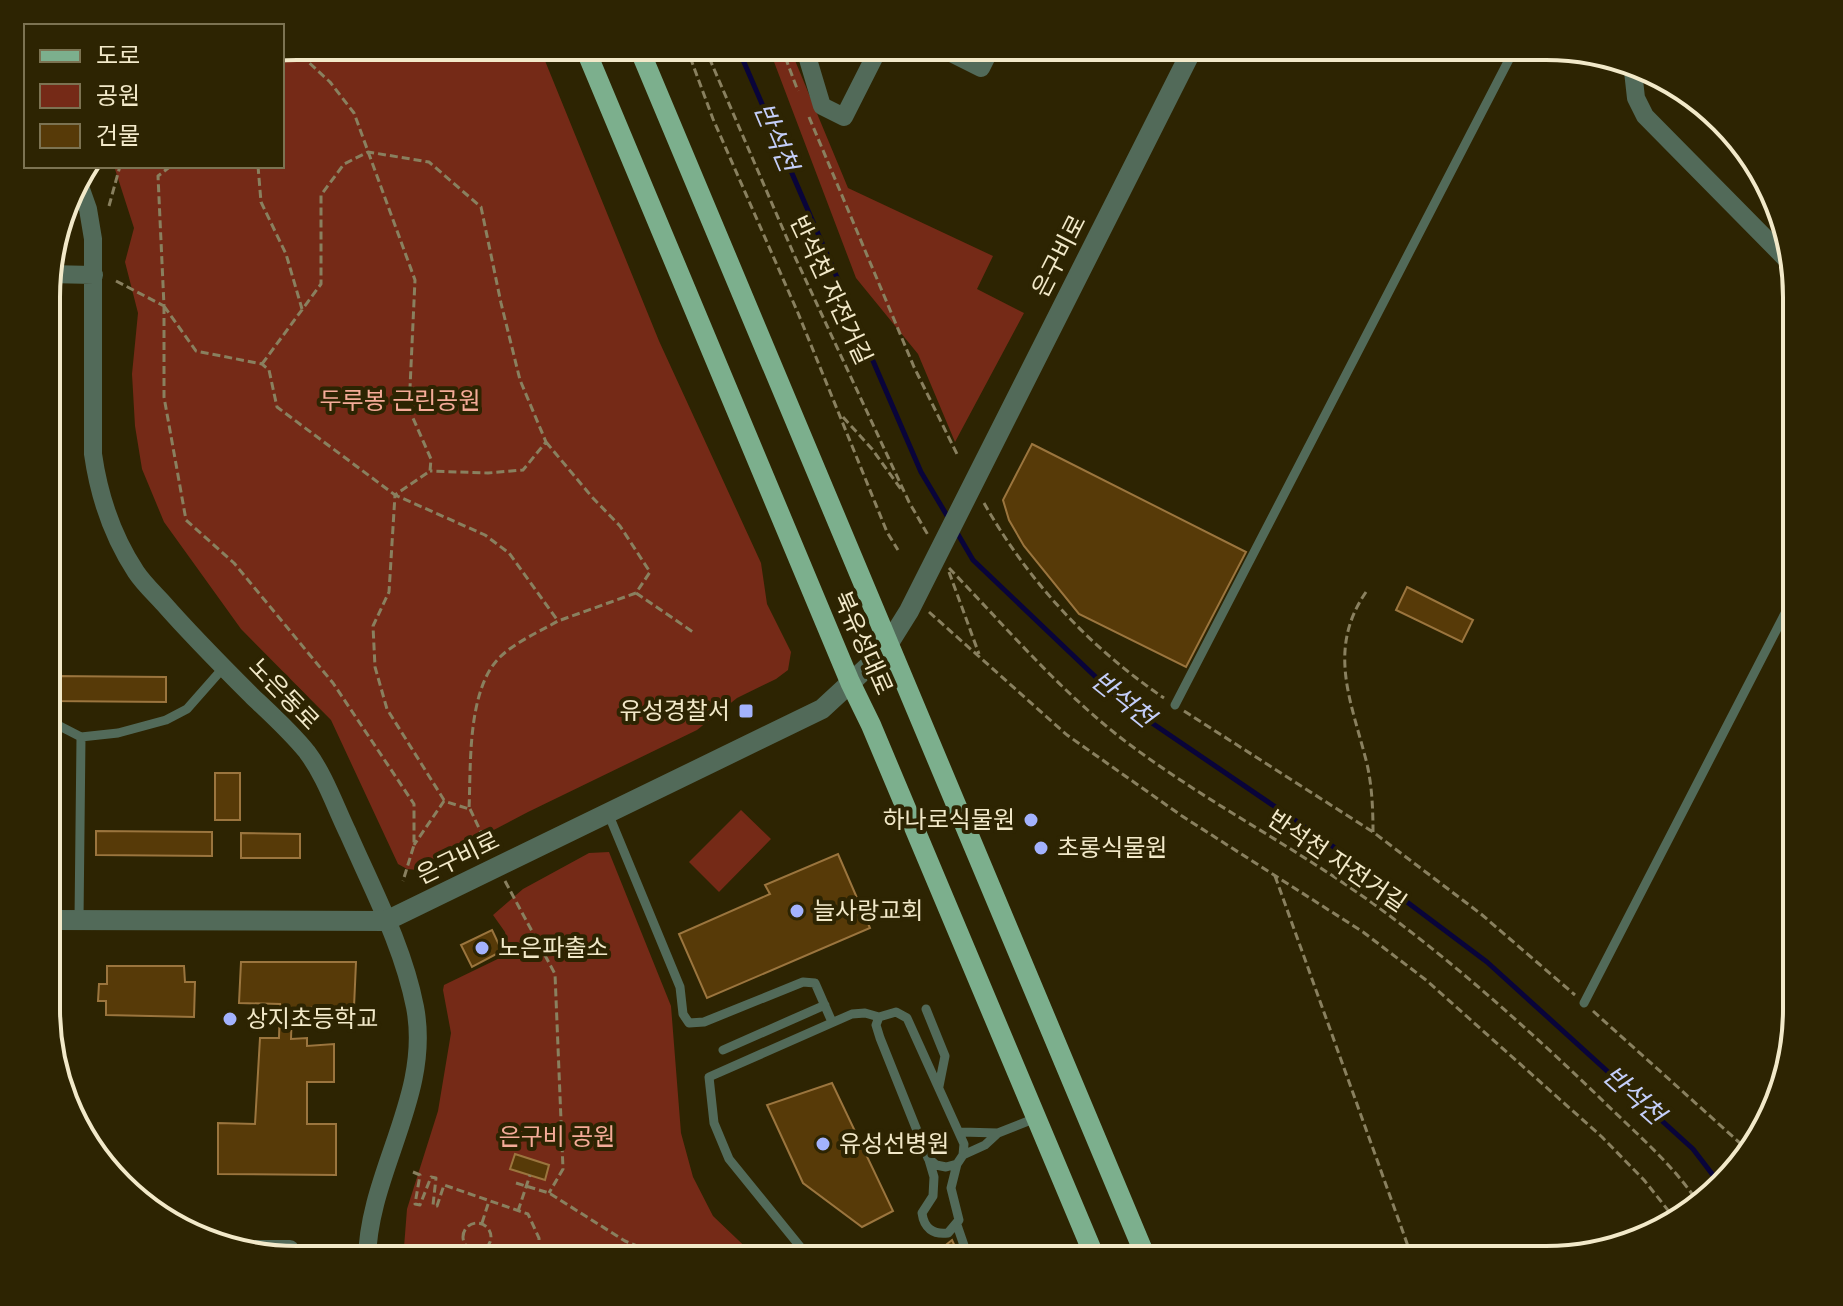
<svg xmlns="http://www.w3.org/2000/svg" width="1843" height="1306" font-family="'DM Sans','Noto Sans KR',sans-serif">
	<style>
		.green { fill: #752a17 }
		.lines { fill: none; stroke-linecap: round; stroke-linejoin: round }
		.stream { stroke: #09043a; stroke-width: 5 }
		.building { fill: #573a08; stroke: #9b753e; stroke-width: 2 }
		.path { stroke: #89805f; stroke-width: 3; stroke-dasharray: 8 4; stroke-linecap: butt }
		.service { stroke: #526a59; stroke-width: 9 }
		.minor { stroke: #526a59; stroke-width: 18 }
		.tertiary { stroke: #526a59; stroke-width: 20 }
		.primary { stroke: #7caf8d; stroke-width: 20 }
		.poi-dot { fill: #a3b2fd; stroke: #2d2402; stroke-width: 3 }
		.labels { text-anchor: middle; stroke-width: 8; stroke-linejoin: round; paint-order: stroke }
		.street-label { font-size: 24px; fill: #f2e9c9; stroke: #2d2402 }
		.park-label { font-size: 24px; fill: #f5ab98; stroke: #2d2402 }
		.poi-label { font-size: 24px; fill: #f2e9c9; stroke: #2d2402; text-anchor: start }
		.water-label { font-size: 26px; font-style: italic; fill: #c4cef9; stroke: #2d2402 }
		.rim { fill: none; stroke: #f2e9c9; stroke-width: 4 }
	</style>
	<rect width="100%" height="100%" fill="#2d2402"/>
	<!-- green -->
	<path class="green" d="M297,46H326L331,50L335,46H539L659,341L761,563L767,604L791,652L788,670L776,679L737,698L697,730L528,812L417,870L407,869L398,864L331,720L241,629L164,522L142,469L135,426L132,374L138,313L125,262L134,228L114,166H282V49Z
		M768,46H789L848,188L993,256L977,289L1024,313L955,442L918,354L856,278Z
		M741,810L771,839L719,892L689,862Z
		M609,852L671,1006L681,1133L693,1177L713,1216L759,1260H403L407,1209L438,1111L451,1033L443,990L444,985L510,953L505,932L493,915L523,889L589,853Z"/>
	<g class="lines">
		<!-- stream -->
		<path class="stream" d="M737,46L921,472L949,519
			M956,531L973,560L1124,704L1327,842L1487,962L1693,1149L1719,1183"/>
	</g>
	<!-- building -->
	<path class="building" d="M1032,444L1246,552L1186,667L1079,614L1024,546L1009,520L1003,500Z
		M1407,587L1473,620L1462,642L1396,610Z
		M52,676L166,677V702L51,701Z
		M215,773H240V820H215Z
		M96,831L212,832V856L96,855Z
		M48,832L60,833L59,875H48Z
		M241,833L300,834V858H241Z
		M838,854L870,928L707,998L679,934L770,894L765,885Z
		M492,930L502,951L472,967L461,945Z
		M241,962H356L354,1007L292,1008L291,1039L307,1038V1046L334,1044V1082H307V1124H336V1175L218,1174V1123L255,1124L260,1038H279L280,1004L239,1003Z
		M107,966H184L185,982H195L194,1017L106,1015V1001H98L99,984H107Z
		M48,1004H60V1070H58L48,1041Z
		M832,1083L893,1211L862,1227L803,1183L767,1105Z
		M515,1154L549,1165L545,1180L510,1169Z
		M952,1240L961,1260H927Z"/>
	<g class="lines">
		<!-- path -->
		<path class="path" d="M686,46L713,119L798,313L887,532L898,550
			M707,46L708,55L795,257L909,502L928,535
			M781,46L798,91
			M292,47L330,82L354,113L415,280L409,409L431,459L430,471L395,495L485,535L509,553L558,621C539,632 515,642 499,658C467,691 471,765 469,809L444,801L414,845
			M809,117L914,367L957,454
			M258,166L261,202L286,254L302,309
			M109,206L120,166
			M116,281L164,306L158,176L171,166
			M164,306V397L186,520L234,563L333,683L414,804V845L403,881
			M164,306L196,351L262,364L269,370L277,407L395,495L389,592L373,626L375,667L387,709L444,800
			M262,364L321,284V195L344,164L368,152L429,162L481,207L501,303L520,380L546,442L523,470L488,473L430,471
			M843,417L872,449L903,492
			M546,442L592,497L620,526L650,572L636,593L558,621
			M984,503C1028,581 1089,647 1164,698
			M949,568C1005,626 1057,688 1121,738C1199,798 1288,843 1368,900C1448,957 1527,1028 1598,1096C1631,1129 1671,1162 1697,1201
			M949,572L979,654
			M1366,592C1326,650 1352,703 1367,764C1372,786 1373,809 1373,832
			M636,593L693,632
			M929,612L1067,735L1182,816L1363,932L1426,980L1602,1137L1644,1180L1675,1219
			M1184,711L1373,832L1481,914L1575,995
			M470,809L489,849
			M1275,876L1413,1260
			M505,881L555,974L563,1169L549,1193
			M1593,1011L1750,1152
			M413,1172L420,1175L415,1204L420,1205L431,1177L436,1178L433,1205L437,1206L444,1185L528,1214L539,1238V1260
			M516,1183L549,1193L625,1241L671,1260
			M518,1211L530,1175
			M482,1223L489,1201
			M463 1237a14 14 0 1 1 28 0a14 14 0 1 1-28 0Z
			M486,1248L498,1260
			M396,1254L466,1253L471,1250"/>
		<!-- service -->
		<path class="service" d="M1175,705L1516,46
			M48,720L81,737L118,733L166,720L187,709L224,667
			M608,813L680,987L683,1014L689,1023L704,1022L803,982L815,983L832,1022
			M79,920L81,737
			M1584,1003L1796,592
			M926,1009L945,1056L939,1086
			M896,1012L907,1018L964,1144L963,1155L957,1164L946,1167L936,1165L928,1158L880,1038L876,1025L879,1017Z
			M723,1050L825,1005
			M961,1132L998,1133L1036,1118
			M963,1155L985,1145L998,1133
			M929,1160L934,1177L933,1196L922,1213C924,1228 933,1235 948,1233L959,1220L951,1188L957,1164
			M957,1225L969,1260
			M811,1260L729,1159L714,1123L709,1077L852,1014L865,1013L879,1017"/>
		<!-- minor -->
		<path class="minor" d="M804,46L822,106L844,117L880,46
			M937,46L981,68L992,46
			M1632,62L1636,98L1645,116L1792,265
			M77,178L88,209L93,239V454C99,496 113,537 136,572C144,584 155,594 164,604C192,636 222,666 252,696C271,714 291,732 307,752C325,776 335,806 348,833C373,890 403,946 415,1007C432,1096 368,1172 367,1260
			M48,274L94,275
			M236,1249H290V1259"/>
		<!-- tertiary -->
		<path class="tertiary" d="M48,920L386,921L822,709L874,661L889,643L909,611L1194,46"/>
		<!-- primary -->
		<path class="primary" d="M584,46L850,682L871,725L1096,1260
			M638,46L1147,1260"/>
	</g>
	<!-- markers -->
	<g class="poi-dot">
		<rect x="738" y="703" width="16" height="16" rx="4"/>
		<circle cx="1031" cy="820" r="8"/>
		<circle cx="1041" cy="848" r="8"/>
		<circle cx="797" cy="911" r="8"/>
		<circle cx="482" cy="948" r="8"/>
		<circle cx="230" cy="1019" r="8"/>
		<circle cx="823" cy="1144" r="8"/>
	</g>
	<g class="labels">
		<!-- street labels -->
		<g class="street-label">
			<text transform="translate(1059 256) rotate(-63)" y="8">은구비로</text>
			<text transform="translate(831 290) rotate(65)" y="8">반석천 자전거길</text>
			<text transform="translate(863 643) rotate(66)" y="8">북유성대로</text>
			<text transform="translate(284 694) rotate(46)" y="8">노은동로</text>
			<text transform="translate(458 858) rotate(-26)" y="8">은구비로</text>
			<text transform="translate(1337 861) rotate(34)" y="8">반석천 자전거길</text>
		</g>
		<!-- park labels -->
		<g class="park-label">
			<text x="400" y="409">두루봉 근린공원</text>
			<text x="557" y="1145">은구비 공원</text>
		</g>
		<!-- poi labels -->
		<g class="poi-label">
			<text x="730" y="719" text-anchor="end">유성경찰서</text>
			<text x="1015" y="828" text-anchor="end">하나로식물원</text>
			<text x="1057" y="856">초롱식물원</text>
			<text x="813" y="919">늘사랑교회</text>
			<text x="498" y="956">노은파출소</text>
			<text x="246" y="1027">상지초등학교</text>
			<text x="839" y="1152">유성선병원</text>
		</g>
		<!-- water labels -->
		<g class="water-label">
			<text transform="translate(776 137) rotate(67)" y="9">반석천</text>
			<text transform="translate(1123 699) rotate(39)" y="9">반석천</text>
			<text transform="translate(1634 1095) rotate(42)" y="9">반석천</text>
		</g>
	</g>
	<!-- crop -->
	<path d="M0 0H1843V1306H0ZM297 60H1546A237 237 0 0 1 1783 297V1009A237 237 0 0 1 1546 1246H297A237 237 0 0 1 60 1009V297A237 237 0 0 1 297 60Z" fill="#2d2402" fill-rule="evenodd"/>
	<path class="rim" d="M297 60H1546A237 237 0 0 1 1783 297V1009A237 237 0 0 1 1546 1246H297A237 237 0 0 1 60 1009V297A237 237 0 0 1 297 60Z"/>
	<!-- legend -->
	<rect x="24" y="24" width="260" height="144" fill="#2d2402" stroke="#7c7352" stroke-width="2"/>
	<rect x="40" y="50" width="40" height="12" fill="#7caf8d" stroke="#7c7352" stroke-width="2"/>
	<text x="96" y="64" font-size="24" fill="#f2e9c9">도로</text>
	<rect x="40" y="84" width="40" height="24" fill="#752a17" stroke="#7c7352" stroke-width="2"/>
	<text x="96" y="104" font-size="24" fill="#f2e9c9">공원</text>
	<rect x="40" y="124" width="40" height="24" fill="#573a08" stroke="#7c7352" stroke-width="2"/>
	<text x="96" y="144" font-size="24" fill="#f2e9c9">건물</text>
</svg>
